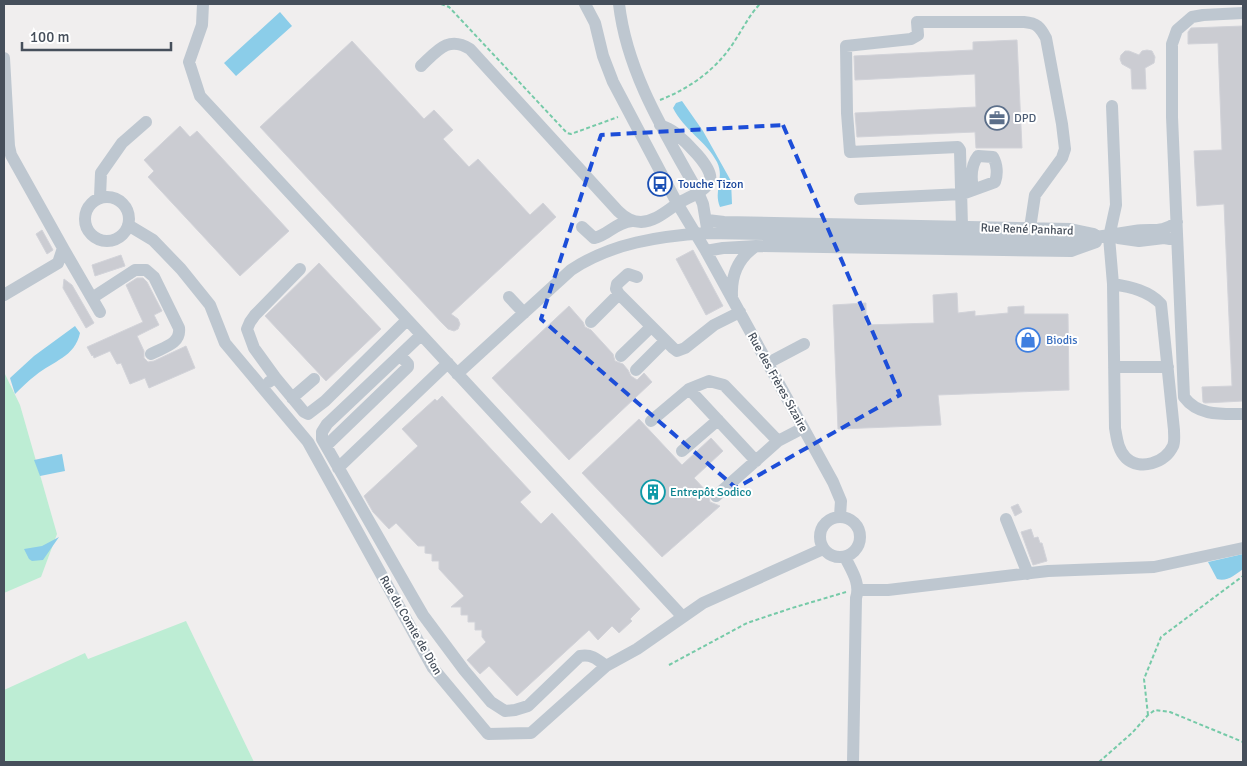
<svg xmlns="http://www.w3.org/2000/svg" width="1247" height="766" font-family="Signika,sans-serif">
	<style>
		.green { fill: #bdedd4 }
		.water { fill: #8bcde9 }
		.building { fill: #cbccd2; stroke: #d2d3d9 }
		.lines { fill: none; stroke-linecap: round; stroke-linejoin: round }
		.path { stroke: #76caa8; stroke-width: 2; stroke-dasharray: 4 2.5; stroke-linecap: butt }
		.minor { stroke: #bec7d0; stroke-width: 12 }
		.marked { fill: none; stroke: #1d4ed8; stroke-width: 4; stroke-dasharray: 10 6; stroke-linejoin: round }
		.labels { text-anchor: middle; stroke-width: 4; stroke-linejoin: round; paint-order: stroke }
		.service-label { font-size: 12px; fill: #4e5e75; stroke: #fff; text-anchor: start }
		.transit-label { font-size: 12px; fill: #164399; stroke: #fff; text-anchor: start }
		.street-label { font-size: 12px; fill: #464f5b; stroke: #fff }
		.shop-label { font-size: 12px; fill: #366cbe; stroke: #fff; text-anchor: start }
		.culture-label { font-size: 12px; fill: #0d838f; stroke: #fff; text-anchor: start }
	</style>
	<rect width="100%" height="100%" fill="#f0eeee"/>
	<!-- green -->
	<path class="green" d="M4,372L20,405L57,534L41,577L4,593Z
		M186,621L254,762H4V690L85,653L88,659Z"/>
	<!-- water -->
	<path class="water" d="M280,12L292,26L236,76L224,63Z
		M682,101L703,131L731,181L732,204L720,207C713,191 725,178 717,162C706,141 684,130 673,108L676,103Z
		M75,326L80,333C75,357 53,361 36,375C28,381 22,387 15,394L10,378L34,356Z
		M62,454L65,471L40,476L34,460Z
		M59,537L43,560L32,561L29,559L24,549L42,546Z
		M1243,554V569C1235,575 1227,582 1217,579L1208,562Z"/>
	<!-- building -->
	<path class="building" d="M1243,26V401L1205,403L1203,402L1202,387L1232,386L1224,204L1197,206L1194,151L1222,150L1218,43L1188,44V32L1191,28Z
		M1017,40L1022,148H976L975,132L857,137L855,113L976,107L975,74L855,80L854,56L973,50V42Z
		M352,41L424,119L434,110L453,130L443,139L469,167L478,159L530,215L543,203L556,217L451,314L458,319L460,324L458,329L454,331L448,329L442,323L260,127Z
		M1147,50L1152,51L1155,57L1154,63L1145,68L1146,89H1132L1131,69L1122,64L1120,59L1121,55L1125,51H1129L1139,55L1142,51Z
		M180,126L190,137L197,131L289,231L240,276L148,177L154,171L144,160Z
		M42,230L53,250L47,254L36,234Z
		M693,250L723,306L706,315L676,259Z
		M121,255L125,266L95,276L92,265Z
		M319,263L381,329L326,381L265,316Z
		M137,278H143L147,282L162,311L154,315L159,325L137,336L144,351V358L148,362L154,361L186,346L195,368L149,388L145,378L130,384L121,363L117,364L110,351L94,358L93,355L92,356L87,347L143,322L126,285Z
		M64,279L72,285L94,323L86,328L63,288Z
		M957,293L958,313L975,311V316L1008,313V307L1024,306V314H1068L1069,390L938,395L941,425L838,429L833,305L866,303V325L934,323L933,295Z
		M569,306L583,322L585,327L591,330L613,354L615,361L623,364L628,370L631,376L637,380L644,373L652,382L569,460L492,378Z
		M442,396L531,492L520,502L541,524L552,513L640,609L630,619L632,621L619,633L612,626L598,640L589,630L517,696L489,666L480,674L467,660L486,642L482,637V630H475V622H468V615H461V607H451L464,596L439,569V561H432V554L425,553V546H418L396,523L389,529L373,512L364,496L418,446L402,429L435,399L437,401Z
		M639,419L682,465L711,438L723,451L694,478L708,493L710,502L720,506L662,557L582,473Z
		M1018,504L1022,512L1015,516L1011,507Z
		M1031,529L1034,538L1038,537L1040,543H1042L1047,561L1033,565L1021,532Z"/>
	<g class="lines">
		<!-- path -->
		<path class="path" d="M441,4L449,7L567,133L571,134L618,117
			M660,100C690,88 716,70 734,42C742,30 750,14 760,4
			M669,665L747,623L792,608L846,592
			M1148,715L1144,679L1161,637L1243,576
			M1099,762L1132,733L1148,715L1155,710L1170,712L1243,742"/>
		<!-- minor -->
		<path class="minor" d="M203,4L202,25L189,62L200,96L682,616
			M585,4L595,23L603,56L613,82L677,203L706,251L833,482L841,501L840,516
			M619,4C627,73 665,133 698,192L703,204L707,228
			M1243,13L1203,15L1192,17L1177,30L1172,44V117L1184,397C1198,416 1221,414 1243,414
			M4,58L9,146L11,155L63,248L58,263L4,295
			M421,66C437,51 448,35 470,49L618,211C624,217 631,222 641,222C657,221 667,210 679,203C688,197 706,192 710,180C714,168 684,140 674,132C670,129 665,127 660,125
			M1112,106L1116,205L1109,237L1113,284L1115,428C1117,439 1118,450 1126,458C1140,471 1165,463 1173,446C1175,442 1174,435 1174,430L1161,304C1149,291 1131,287 1113,284
			M85 219a22 22 0 1 1 44 0a22 22 0 1 1-44 0Z
			M100,197L101,173L122,143L146,122
			M860,199L962,194L995,182C998,174 997,164 993,157L978,156C970,166 971,179 973,190
			M707,220L724,222L1070,229L1094,234
			M128,225L153,240L181,269L210,305L225,343L308,442L433,668L488,734L531,733L606,666L637,649L703,603L823,549
			M582,227L594,238C609,235 614,223 632,221
			M962,227L960,150L958,147L850,152L847,113L846,46L911,39L918,35L917,22H1024C1037,23 1040,27 1046,38L1062,124L1065,149L1062,158L1035,195L1030,228
			M1118,238L1139,241L1164,238L1170,239
			M63,248L100,312
			M706,251L723,248L756,246
			M637,277L628,274L617,284L616,289L619,294L673,348L677,351L685,348L714,325L740,312
			M732,296C731,275 738,258 756,246L1071,251L1096,242
			M509,297L524,313
			M92,298L135,270H146L154,277L179,328C181,344 164,347 151,354
			M591,322L619,294
			M400,355L421,335
			M621,356L651,327
			M768,363L804,344
			M1114,367H1168
			M636,370L665,341
			M457,374L571,270C611,243 660,236 707,233L1068,240C1091,238 1113,235 1135,231C1152,228 1161,234 1177,222
			M275,377L304,412L308,414L325,401L407,320
			M269,382L275,377L254,348L247,329L250,322L255,315L300,269
			M689,389L756,461
			M292,398L314,379
			M651,421L689,389L709,381L724,385L778,441
			M326,446L408,367V364L400,355L327,424L322,432V439L412,596L423,615L464,670L491,702L505,711L515,710L528,706L580,656C592,654 597,659 606,666
			M682,451L718,420
			M338,468L448,363
			M716,496L778,441L803,428
			M820 537a20 20 0 1 1 40 0a20 20 0 1 1-40 0Z
			M1006,519L1028,574
			M845,557C851,570 861,583 856,598L853,762
			M859,590H888L1048,571L1154,567L1243,548"/>
	</g>
	<!-- marked area -->
	<path class="marked" d="M783,125L900,395L736,488L541,319L601,135Z"/>
	<!-- icons -->
	<defs>
		<g id="office-ring" transform="scale(1.25)"><circle r="9.5" fill="#fff" stroke="#5c6f8a" stroke-width="1.5"/><path d="M-6-3h4V-5.5h4V-3h4V5H-6ZM-1-4.5V-3h2v-1.5ZM-6 0V1H6V0Z" fill="#5c6f8a"/></g>
		<g id="bus-ring" transform="scale(1.25)"><circle r="9.5" fill="#fff" stroke="#1a4fb4" stroke-width="1.5"/><path d="M-5-6H5V4H4V6H2V4H-2V6H-4V4H-5ZM-3.5-4V0h7V-4ZM-3.5 1.2v1.5H-2V1.2ZM2 1.2v1.5H3.5V1.2Z" fill="#1a4fb4"/></g>
		<g id="shop-ring" transform="scale(1.25)"><circle r="9.5" fill="#fff" stroke="#3f7fe0" stroke-width="1.5"/><path d="M-5-2.5h2.3a2.7 3.5 0 0 1 5.4 0H5L5.5 6h-11ZM-1.5-2.5h3a1.5 2.3 0 0 0-3 0Z" fill="#3f7fe0"/></g>
		<g id="building-ring" transform="scale(1.25)"><circle r="9.5" fill="#fff" stroke="#0f9aa8" stroke-width="1.5"/><path d="M-4-6H4V6H1V3H-1V6H-4ZM-2.5-4.3h1.7v1.8h-1.7ZM.8-4.3h1.7v1.8H.8ZM-2.5-1h1.7V.8h-1.7ZM.8-1h1.7V.8H.8Z" fill="#0f9aa8"/></g>
	</defs>
	<g fill-rule="evenodd">
		<use href="#office-ring" x="997" y="118"/>
		<use href="#bus-ring" x="660" y="184"/>
		<use href="#shop-ring" x="1028" y="340"/>
		<use href="#building-ring" x="653" y="492"/>
	</g>
	<g class="labels">
		<!-- service labels -->
		<g class="service-label">
			<text x="1014" y="122">DPD</text>
		</g>
		<!-- transit labels -->
		<g class="transit-label">
			<text x="678" y="188">Touche Tizon</text>
		</g>
		<!-- street labels -->
		<g class="street-label">
			<text transform="translate(1027 229) rotate(2)" y="4">Rue René Panhard</text>
			<text transform="translate(778 382) rotate(61)" y="4">Rue des Frères Sizaire</text>
			<text transform="translate(411 625) rotate(60)" y="4">Rue du Comte de Dion</text>
		</g>
		<!-- shop labels -->
		<g class="shop-label">
			<text x="1046" y="344">Biodis</text>
		</g>
		<!-- culture labels -->
		<g class="culture-label">
			<text x="670" y="496">Entrepôt Sodico</text>
		</g>
	</g>
	<!-- border -->
	<rect width="1247" height="766" fill="none" stroke="#464f5b" stroke-width="10"/>
	<!-- scale -->
	<path d="M22 42v8h149v-8" fill="none" stroke="#464f5b" stroke-width="2.5"/>
	<text x="30" y="42" font-size="15" fill="#464f5b" stroke="#ffffff" stroke-width="4" paint-order="stroke">100 m</text>
</svg>
